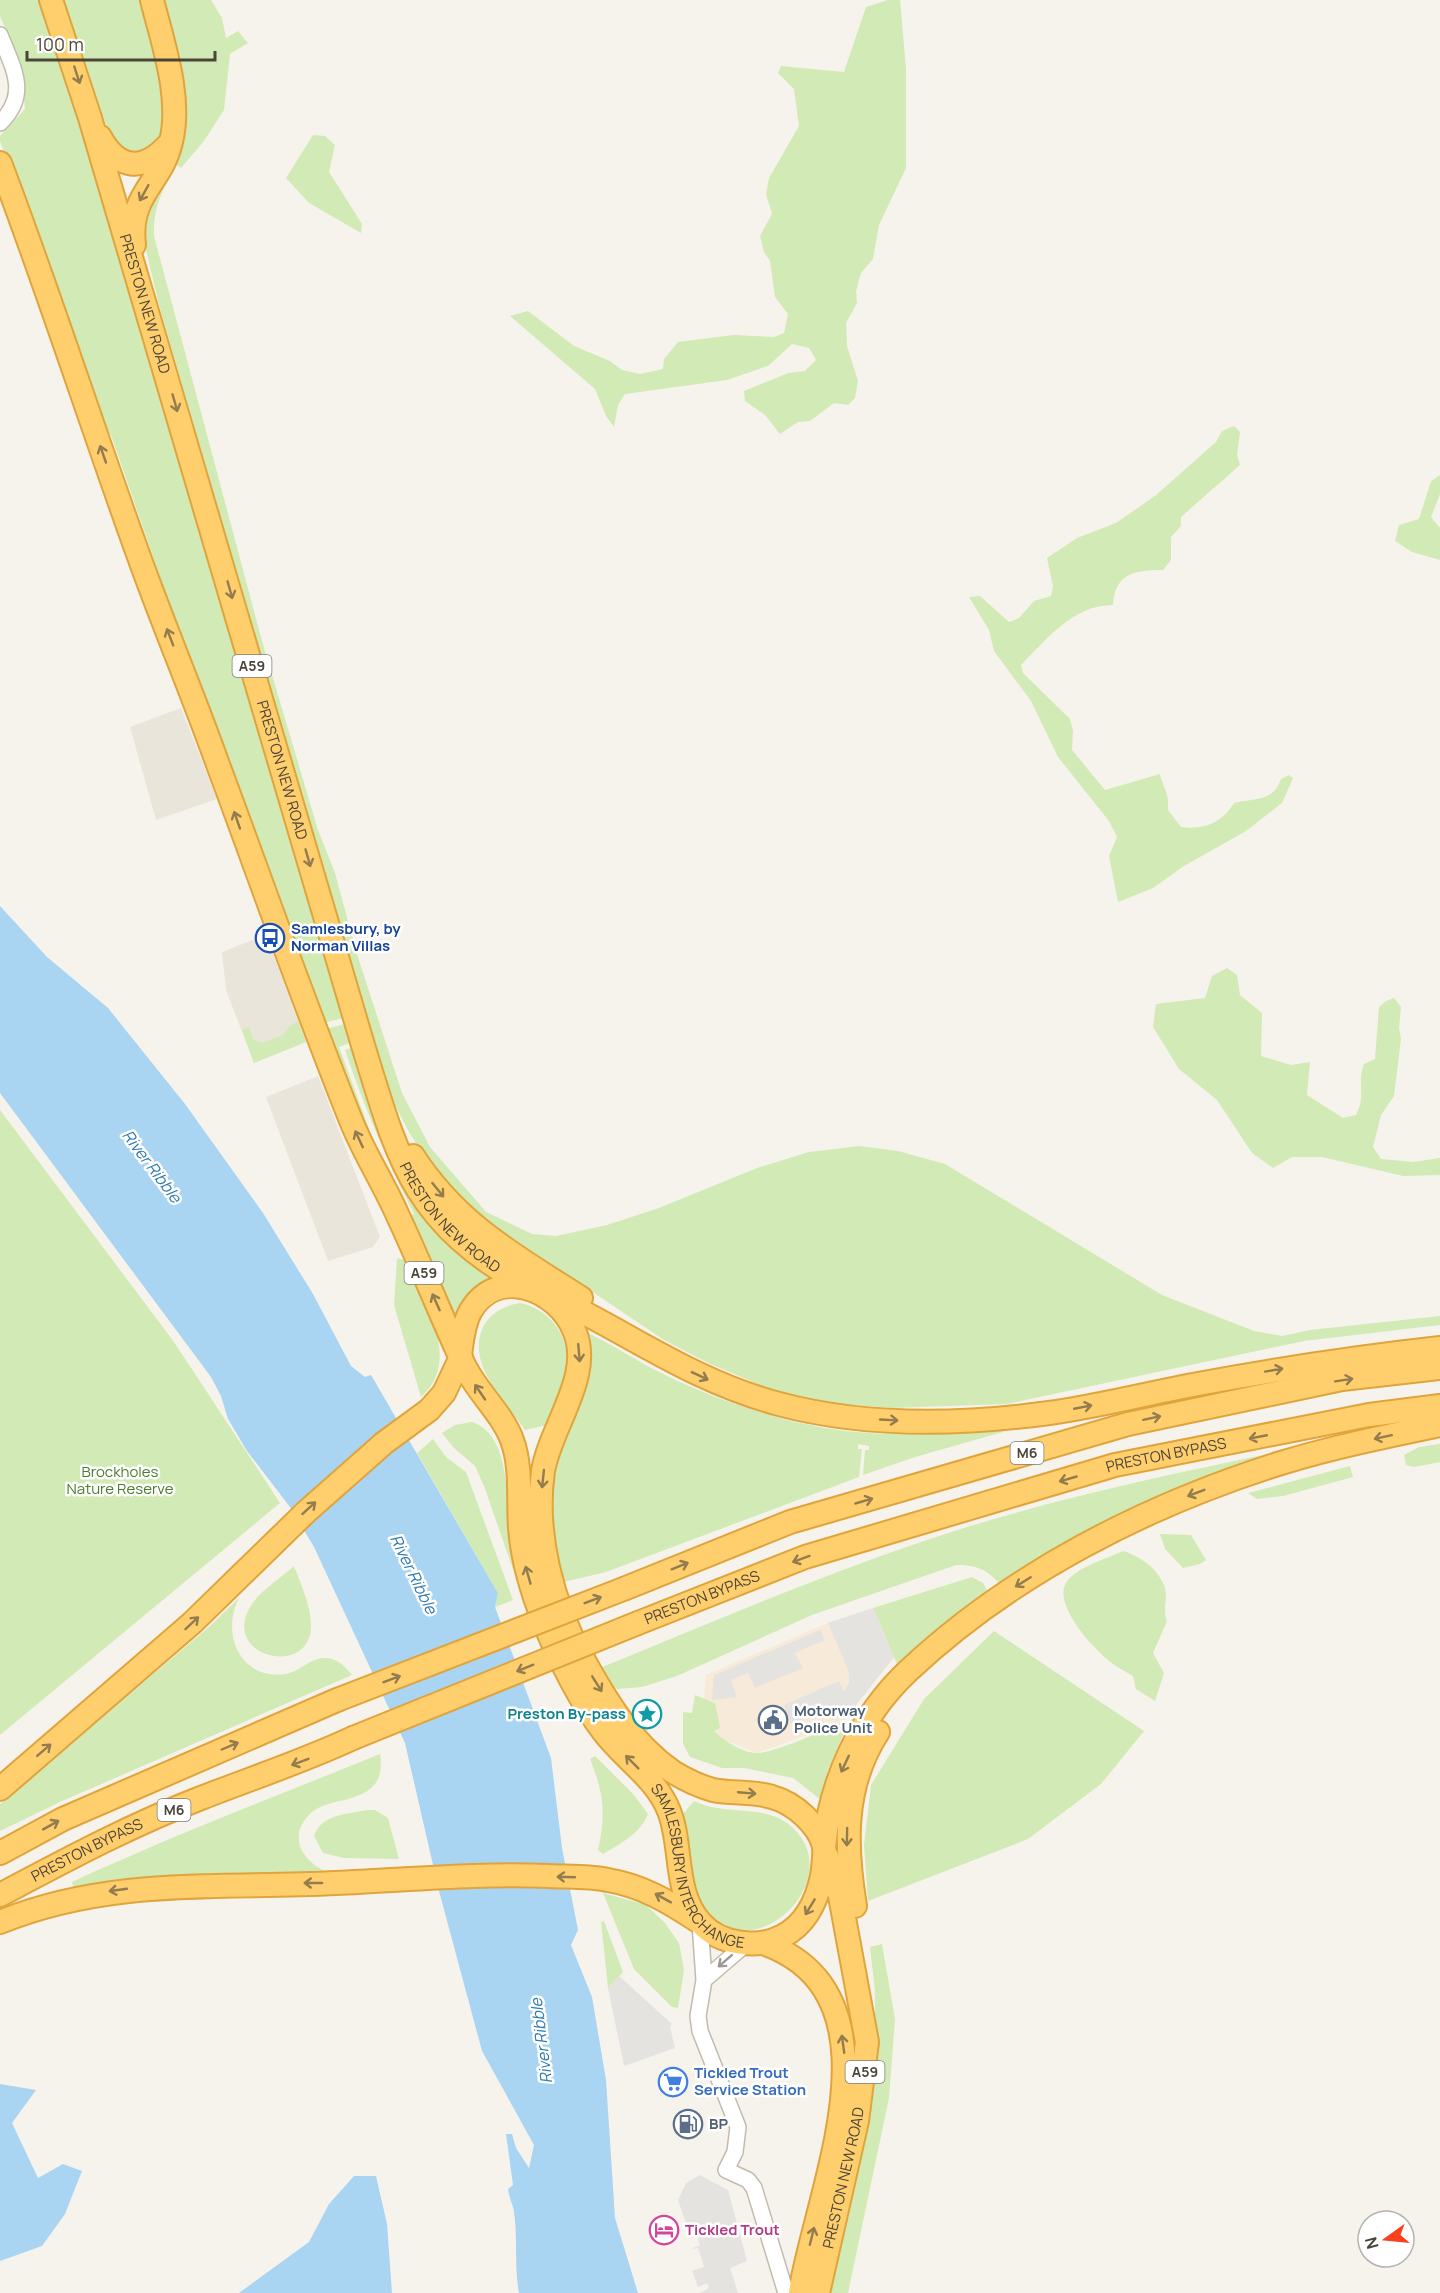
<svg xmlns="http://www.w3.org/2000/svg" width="1440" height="2293" font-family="Manrope,sans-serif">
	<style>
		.residential { fill: #eae5da }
		.commercial { fill: #f7ead8 }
		.green { fill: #d2eab5 }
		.parking { fill: #e5e3e0 }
		.water { fill: #a9d4f2 }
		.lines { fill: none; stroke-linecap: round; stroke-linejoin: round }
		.minor-casing { stroke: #c2bbae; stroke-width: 18 }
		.highway-casing { stroke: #e0a43c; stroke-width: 26 }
		.minor { stroke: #fff; stroke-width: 15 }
		.highway { stroke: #ffcf6e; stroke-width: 22 }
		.highway-bridge-casing { stroke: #e0a43c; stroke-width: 26; stroke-linecap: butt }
		.highway-bridge { stroke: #ffcf6e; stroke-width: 22 }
		.oneway { stroke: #937c4e }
		.oneway2 { stroke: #9c9892 }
		.labels { text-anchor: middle; stroke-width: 5; stroke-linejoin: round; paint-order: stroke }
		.shield { fill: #fff; stroke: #817c74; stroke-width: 1.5 }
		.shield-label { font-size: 14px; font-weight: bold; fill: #4b4439 }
		.street-label { font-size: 15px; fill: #4b4439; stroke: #fff }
		.transit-label { font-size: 15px; font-weight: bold; fill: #164399; stroke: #fff; text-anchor: start }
		.park-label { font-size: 15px; fill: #4a7f2a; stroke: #fff }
		.service-label { font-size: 15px; font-weight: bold; fill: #4e5e75; stroke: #fff; text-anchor: start }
		.culture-label { font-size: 15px; font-weight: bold; fill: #0d838f; stroke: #fff; text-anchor: end }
		.shop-label { font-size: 15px; font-weight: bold; fill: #366cbe; stroke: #fff; text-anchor: start }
		.hotel-label { font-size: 15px; font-weight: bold; fill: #b23c85; stroke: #fff; text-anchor: start }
		.water-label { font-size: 16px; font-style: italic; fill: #2e7ab2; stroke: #fff }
	</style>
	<rect width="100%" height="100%" fill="#f6f3ec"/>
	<!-- residential -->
	<path class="residential" d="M181,708L217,799L156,820L130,727Z
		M266,935L306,1042L254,1063L226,990L222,952Z
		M318,1076L380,1237L373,1247L328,1261L266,1097Z"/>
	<!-- commercial -->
	<path class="commercial" d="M873,1608L894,1657L843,1722L757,1753L724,1740L714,1730L715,1703L704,1698L706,1675L828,1623Z"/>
	<!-- green -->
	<path class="green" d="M0,0H42L50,22L344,1018L323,1023L175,620L111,435L104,425L0,141V136L25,109L20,65L0,16Z
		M63,0H142C153,44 182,114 150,152L127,155L111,139Z
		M161,0H211L222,18L226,38L238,31L248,43L230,54L224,110L204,141L181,168L175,164Z
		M888,0H900L906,69V168L879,225L873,259L861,273L856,291L857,303L846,323L847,346L858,381L855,398L848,405L834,403L810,421L798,422L780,434L765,415L745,401L744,391L788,373L805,371L816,360L809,348L792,344L768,366L727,380L625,394L618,405L614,427L606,416L595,389L510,316L528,311L574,346L610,361L622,370L640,374L663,369L664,359L678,342L734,335L774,337L784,333L788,314L775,297L770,261L764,252L760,236L772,214L766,194L769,178L799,126L794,89L778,73L781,66L844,72L866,7Z
		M313,135L325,136L335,145L329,172L362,224L361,233L309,203L286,178Z
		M166,173L169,177C159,198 153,213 154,236L262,641L318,830L335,873L357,954L402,1093L430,1147L486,1212L532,1234L556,1236L607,1225L659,1208L757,1168L809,1152L859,1146L898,1151L945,1164L1162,1295L1254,1331L1282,1336L1310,1330L1440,1316V1325L1304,1341L1007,1404L891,1408L841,1404L782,1394L708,1363L664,1340L466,1207L433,1171L409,1132L388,1092L159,305L142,233L145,205Z
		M1234,426L1240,432L1237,455L1240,465L1181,517V526L1171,537V560L1163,570C1135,570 1115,573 1113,605C1073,605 1047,639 1021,665L1023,673L1070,719L1073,731L1072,750L1105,790L1160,774C1164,791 1169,791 1168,810L1181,827C1204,830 1222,823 1234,803C1255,798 1273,802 1281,779L1289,775L1293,778L1282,803L1246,831L1184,866L1153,888L1118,902L1109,856L1117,837L1109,821L1058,757L1031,701L994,651L989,630L969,597L980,596L1009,622L1019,618L1034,601L1051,596L1053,586L1047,558L1077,538L1116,523L1155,496L1216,442L1222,431Z
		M1440,475V494L1431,517L1440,528V560L1412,552L1395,541L1399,525L1419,519L1431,481Z
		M1227,968L1237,975L1240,995L1262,1013L1261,1056L1291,1065L1310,1062L1307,1095L1343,1118L1356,1115C1367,1093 1356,1086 1364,1064L1375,1059L1379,1007L1386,1001L1394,998L1401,1007L1399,1028L1401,1039L1394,1096L1381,1115L1373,1147L1381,1159L1413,1162L1440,1158V1175L1403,1176L1322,1157H1292L1273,1168L1252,1153L1217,1100L1179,1069L1153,1027L1156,1004L1205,998L1212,976Z
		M298,1021L306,1042L254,1063L242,1030L249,1027L253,1039L262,1043L283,1035L289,1027Z
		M345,1024L350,1043L339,1047L375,1145L408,1209L404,1211L373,1150L326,1029Z
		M351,1048L370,1110L387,1151L495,1279L455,1320L407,1218L414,1214C387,1160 364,1107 345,1050Z
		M0,1110L174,1342L280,1503L0,1735Z
		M397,1258L405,1260C424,1300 463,1360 421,1397L394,1305Z
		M520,1303C554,1310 574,1343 565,1377C560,1394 550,1408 547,1425L525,1430C505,1401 466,1365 483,1327C491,1312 504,1306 520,1303Z
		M582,1330C612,1344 638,1362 667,1376C724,1403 784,1423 846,1431C897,1437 951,1432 1002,1429L1003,1432L915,1457L863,1475L865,1450H869V1446L858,1444V1449H862L859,1477L606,1572L564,1582C557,1556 549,1526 551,1499C555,1443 571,1386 582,1330Z
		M472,1422C513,1436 505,1503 510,1539C513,1558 521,1578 527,1597L523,1598L484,1486L475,1466L454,1448L442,1433L455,1425Z
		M433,1439L446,1457L466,1472L513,1600L495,1607L498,1593L417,1453Z
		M1440,1444V1462L1414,1467L1406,1465L1404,1455L1419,1447Z
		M1310,1445L1001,1587C991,1570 974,1564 956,1565L812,1615L677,1676L642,1687L617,1689L610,1685L600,1668C705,1625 810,1580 918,1543C1046,1499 1178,1473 1310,1445Z
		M1350,1466L1353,1477L1283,1496L1257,1499L1248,1493Z
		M1160,1534L1191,1535L1206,1560L1200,1564L1183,1568L1165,1549Z
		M1123,1551C1140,1556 1159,1569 1165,1588C1168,1600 1162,1609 1167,1621L1153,1653L1164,1673L1155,1701L1136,1689L1133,1676C1125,1671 1116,1667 1109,1661C1093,1648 1053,1605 1066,1583C1076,1567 1106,1559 1123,1551Z
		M294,1566C301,1585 310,1603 311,1623C314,1677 225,1660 248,1611C256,1593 280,1579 294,1566Z
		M972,1577L983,1583L990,1596L922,1651L897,1664L873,1608Z
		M239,1598C220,1634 241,1681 286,1674C301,1671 310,1658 325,1658C337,1658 345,1666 352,1675L60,1802L0,1831V1804L210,1626Z
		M994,1631L1144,1731L1101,1784L1028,1839L868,1901L864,1845L871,1785L924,1699Z
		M695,1695L715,1703L720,1728L714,1731C725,1741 739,1751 755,1753C773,1754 824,1730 843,1722V1735L827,1773L821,1800L793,1778L744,1768H722L690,1757L683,1744V1712L692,1713Z
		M380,1754C382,1766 381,1780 371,1788C353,1804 324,1798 308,1816C285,1841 309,1869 335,1874C244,1877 165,1872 74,1890L72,1882C173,1835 277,1796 380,1754Z
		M595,1756L634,1795L648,1814C640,1834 621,1843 603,1854L598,1850C606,1814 604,1794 590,1759Z
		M694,1801C726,1817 767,1802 794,1829C850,1884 741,1983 698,1896C686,1871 690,1842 682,1815Z
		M368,1810H375L388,1818L399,1859L344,1858L323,1853L314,1836C321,1814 348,1814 368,1810Z
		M603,1893L646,1905L665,1923L679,1943L684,1970L678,2008L672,2007L634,1969Z
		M604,1921L623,1972L608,1988L601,1922Z
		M882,1944L895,2019L889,2098L848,2293H826L875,2033V1991L870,1947Z"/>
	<!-- parking -->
	<path class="parking" d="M873,1608L894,1657L849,1714L832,1720L827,1710L791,1724L784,1705L839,1681L844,1692L849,1683V1672L828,1623Z
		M820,1630L825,1640L795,1653L803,1668L755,1688L748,1673L731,1680L737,1697L712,1700L714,1675Z
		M619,1976L672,2024L670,2027L675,2048L624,2066L608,1988Z
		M700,2175L728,2190L747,2261L730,2268L738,2293H700L709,2288L707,2283L698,2287L692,2271L704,2267L698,2248L691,2249L700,2245L697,2236L691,2238L678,2200L686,2183Z"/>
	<!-- water -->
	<path class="water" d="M0,906L47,957L108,1008L185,1104L263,1213L313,1294L351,1366L365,1377L371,1375L498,1593L495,1607L551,1758L562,1848L578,1930L571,1945L592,1997L606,2080L615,2218L638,2293H519C514,2266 518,2239 514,2212C513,2204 509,2198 508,2189L513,2185L506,2134H512L516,2148L529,2168L534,2145L482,2051L439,1891L405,1743L314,1547L290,1507L247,1451L228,1419L221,1396L211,1377L0,1093Z
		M0,2084L36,2090L12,2123L38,2178L63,2164L82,2171L65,2214L42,2246L0,2261Z
		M354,2176H376L387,2224L392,2293H239L309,2242L329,2204Z"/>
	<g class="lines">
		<!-- minor casing -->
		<g class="minor-casing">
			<path id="minor" d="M0,35C13,68 30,94 0,123
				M700,1923L704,1980L698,2016L700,2031L738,2127L735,2152L726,2170L748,2180L754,2188L786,2293
				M704,1980L746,1944"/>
		</g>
		<!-- highway casing -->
		<g class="highway-casing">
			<g id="highway">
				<path id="s1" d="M51,0L90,118L362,1042C398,1159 411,1221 525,1285"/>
				<path d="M100,137C118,170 143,172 168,145"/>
				<path id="s2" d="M0,163C49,292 91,424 138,554C163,624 192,692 217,762C262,883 304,1004 352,1123C365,1155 384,1184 398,1216C421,1265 441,1316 464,1365C477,1392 502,1413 512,1440C522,1467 518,1499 520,1528C523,1567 536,1605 552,1641C566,1672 583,1705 603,1731C624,1759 656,1778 669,1811C683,1846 673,1893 701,1923C720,1945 759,1949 783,1936C806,1924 817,1900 822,1876C823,1870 825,1852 824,1846C818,1824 794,1803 772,1797C753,1791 733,1794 713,1790C699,1786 686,1780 673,1772C632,1744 605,1699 582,1657C552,1603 534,1532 543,1471C551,1425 594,1375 574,1330C557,1289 497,1265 470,1312C463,1325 462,1341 460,1355"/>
				<path d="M134,245C128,194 162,183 171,142C182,97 163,44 152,0"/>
				<path d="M413,1156C458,1225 514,1255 581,1298"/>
				<path d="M555,1298C632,1335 693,1381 779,1404C865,1427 961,1425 1049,1413C1099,1406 1149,1393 1198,1384C1279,1369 1359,1357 1440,1348"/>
				<path d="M626,1588L790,1522L1128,1424L1342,1379L1440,1368"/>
				<path id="s3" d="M638,1623L805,1557L1115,1465L1369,1415L1440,1406"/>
				<path d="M0,1789L192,1623L306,1512L384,1443L429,1410L444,1393L461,1357"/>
				<path d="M824,1847C830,1782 860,1716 908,1671C1012,1573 1147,1505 1281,1463C1333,1447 1387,1436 1440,1425"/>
				<path d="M0,1853L63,1819L337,1700"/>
				<path id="s4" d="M0,1895C66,1860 131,1825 201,1798C252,1778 304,1761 353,1738"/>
				<path d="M855,1906C845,1845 843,1786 878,1732"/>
				<path d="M0,1922C111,1877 220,1889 336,1883C407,1880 478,1873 549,1876C569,1877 589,1876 608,1880C643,1886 669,1902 698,1921"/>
				<path d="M763,1943C908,1994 817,2188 800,2293"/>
				<path id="s5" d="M818,2293L857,2121L867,2042L840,1896L827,1856"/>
			</g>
		</g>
		<!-- minor -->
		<use href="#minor" class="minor"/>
		<!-- highway -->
		<use href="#highway" class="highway"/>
		<!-- highway-bridge casing -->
		<g class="highway-bridge-casing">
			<path id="highway-bridge" d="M337,1700L626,1588
				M353,1738L638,1623"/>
		</g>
		<!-- highway-bridge -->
		<use href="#highway-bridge" class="highway-bridge"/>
	</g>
	<!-- one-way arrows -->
	<defs><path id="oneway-shaft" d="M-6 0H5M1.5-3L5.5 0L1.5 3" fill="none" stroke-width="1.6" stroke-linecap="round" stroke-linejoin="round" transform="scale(1.5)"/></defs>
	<g class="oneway">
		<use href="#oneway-shaft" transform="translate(77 75) rotate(72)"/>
		<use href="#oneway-shaft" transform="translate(144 193) rotate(119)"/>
		<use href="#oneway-shaft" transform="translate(175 403) rotate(74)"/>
		<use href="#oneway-shaft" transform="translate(103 454) rotate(-109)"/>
		<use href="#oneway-shaft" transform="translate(230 590) rotate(74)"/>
		<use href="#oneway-shaft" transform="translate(170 637) rotate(-111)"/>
		<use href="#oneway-shaft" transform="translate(237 820) rotate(-109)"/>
		<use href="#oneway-shaft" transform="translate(308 858) rotate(74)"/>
		<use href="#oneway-shaft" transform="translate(359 1139) rotate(-115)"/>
		<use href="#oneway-shaft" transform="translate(438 1190) rotate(51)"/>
		<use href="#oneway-shaft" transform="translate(436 1302) rotate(-114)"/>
		<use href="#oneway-shaft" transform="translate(579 1353) rotate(85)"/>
		<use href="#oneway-shaft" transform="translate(1274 1370) rotate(-10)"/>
		<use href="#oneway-shaft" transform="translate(700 1376) rotate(25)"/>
		<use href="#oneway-shaft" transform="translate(1344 1380) rotate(-9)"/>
		<use href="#oneway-shaft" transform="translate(480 1392) rotate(-124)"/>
		<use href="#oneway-shaft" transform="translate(1083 1407) rotate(-11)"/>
		<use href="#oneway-shaft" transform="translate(1152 1418) rotate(-12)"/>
		<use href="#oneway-shaft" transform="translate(889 1420) rotate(3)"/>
		<use href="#oneway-shaft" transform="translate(1258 1437) rotate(169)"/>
		<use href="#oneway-shaft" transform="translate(1383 1437) rotate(168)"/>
		<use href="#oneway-shaft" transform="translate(543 1479) rotate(96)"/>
		<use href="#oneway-shaft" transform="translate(1068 1479) rotate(164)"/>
		<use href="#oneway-shaft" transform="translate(1196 1493) rotate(159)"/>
		<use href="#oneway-shaft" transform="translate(864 1501) rotate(-16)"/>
		<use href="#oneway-shaft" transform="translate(309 1508) rotate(-42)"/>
		<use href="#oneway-shaft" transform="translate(801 1559) rotate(160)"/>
		<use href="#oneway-shaft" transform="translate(680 1566) rotate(-22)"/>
		<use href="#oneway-shaft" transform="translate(528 1575) rotate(-106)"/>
		<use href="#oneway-shaft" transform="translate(1023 1582) rotate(148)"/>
		<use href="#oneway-shaft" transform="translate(593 1600) rotate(-21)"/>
		<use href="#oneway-shaft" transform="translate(192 1623) rotate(-43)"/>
		<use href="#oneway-shaft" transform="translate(525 1668) rotate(158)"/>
		<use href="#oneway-shaft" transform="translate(392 1679) rotate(-21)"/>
		<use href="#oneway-shaft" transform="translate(597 1684) rotate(58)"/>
		<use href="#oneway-shaft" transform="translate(230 1746) rotate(-23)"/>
		<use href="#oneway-shaft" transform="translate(44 1750) rotate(-41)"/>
		<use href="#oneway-shaft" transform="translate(300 1762) rotate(159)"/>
		<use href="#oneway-shaft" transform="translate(632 1762) rotate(-135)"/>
		<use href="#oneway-shaft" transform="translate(845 1764) rotate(115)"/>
		<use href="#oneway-shaft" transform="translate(747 1793) rotate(5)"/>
		<use href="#oneway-shaft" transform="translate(51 1825) rotate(-29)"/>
		<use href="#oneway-shaft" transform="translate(847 1837) rotate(91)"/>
		<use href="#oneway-shaft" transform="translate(566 1877) rotate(-178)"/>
		<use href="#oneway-shaft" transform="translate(313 1883) rotate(180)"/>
		<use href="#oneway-shaft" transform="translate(118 1890) rotate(172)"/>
		<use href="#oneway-shaft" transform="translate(663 1898) rotate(-151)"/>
		<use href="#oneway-shaft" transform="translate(810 1907) rotate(121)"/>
		<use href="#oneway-shaft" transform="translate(843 2044) rotate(-98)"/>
		<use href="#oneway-shaft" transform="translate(812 2236) rotate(-76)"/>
	</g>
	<use class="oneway2" href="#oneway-shaft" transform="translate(725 1961) rotate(139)"/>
	<!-- icons -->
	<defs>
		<g id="bus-ring" transform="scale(1.5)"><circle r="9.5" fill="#fff" stroke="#1a4fb4" stroke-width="1.5"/><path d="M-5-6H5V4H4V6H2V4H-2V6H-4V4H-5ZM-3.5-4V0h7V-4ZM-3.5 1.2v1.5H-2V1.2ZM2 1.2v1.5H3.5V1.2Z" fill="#1a4fb4"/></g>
		<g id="sight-ring" transform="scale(1.5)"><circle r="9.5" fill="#fff" stroke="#0f9aa8" stroke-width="1.5"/><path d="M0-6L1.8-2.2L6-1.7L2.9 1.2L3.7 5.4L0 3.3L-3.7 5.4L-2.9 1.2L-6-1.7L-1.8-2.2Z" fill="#0f9aa8"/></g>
		<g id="civic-ring" transform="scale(1.5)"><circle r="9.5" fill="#fff" stroke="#5c6f8a" stroke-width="1.5"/><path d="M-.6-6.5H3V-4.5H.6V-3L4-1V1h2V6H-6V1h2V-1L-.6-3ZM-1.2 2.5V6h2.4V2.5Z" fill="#5c6f8a"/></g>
		<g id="supermarket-ring" transform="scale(1.5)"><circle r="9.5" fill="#fff" stroke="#3f7fe0" stroke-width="1.5"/><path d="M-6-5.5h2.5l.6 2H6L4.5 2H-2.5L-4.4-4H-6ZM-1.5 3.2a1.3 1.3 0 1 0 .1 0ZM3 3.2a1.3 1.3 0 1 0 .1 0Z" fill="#3f7fe0"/></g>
		<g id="fuel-ring" transform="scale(1.5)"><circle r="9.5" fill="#fff" stroke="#5c6f8a" stroke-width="1.5"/><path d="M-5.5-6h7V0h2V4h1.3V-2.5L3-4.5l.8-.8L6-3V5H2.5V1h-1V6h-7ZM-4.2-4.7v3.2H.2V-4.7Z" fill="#5c6f8a"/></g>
		<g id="hotel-ring" transform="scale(1.5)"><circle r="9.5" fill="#fff" stroke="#d1479c" stroke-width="1.5"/><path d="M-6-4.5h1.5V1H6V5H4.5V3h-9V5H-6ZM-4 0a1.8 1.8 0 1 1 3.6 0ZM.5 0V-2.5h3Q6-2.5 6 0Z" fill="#d1479c"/></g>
	</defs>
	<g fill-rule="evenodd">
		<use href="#bus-ring" x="270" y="938"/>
		<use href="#sight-ring" x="647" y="1714"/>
		<use href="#civic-ring" x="773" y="1720"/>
		<use href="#supermarket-ring" x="673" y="2082"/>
		<use href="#fuel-ring" x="688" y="2124"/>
		<use href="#hotel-ring" x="664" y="2230"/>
	</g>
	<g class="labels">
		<!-- shield labels -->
		<g class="shield">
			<rect x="232.5" y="655" width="39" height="22" rx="4.5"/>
			<rect x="404.5" y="1262" width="39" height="22" rx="4.5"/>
			<rect x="1010.5" y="1442" width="33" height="22" rx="4.5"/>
			<rect x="157.5" y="1799" width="33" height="22" rx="4.5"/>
			<rect x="845.5" y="2061" width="39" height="22" rx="4.5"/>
		</g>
		<g class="shield-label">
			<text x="252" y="671">A59</text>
			<text x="424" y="1278">A59</text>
			<text x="1027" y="1458">M6</text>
			<text x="174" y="1815">M6</text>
			<text x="865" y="2077">A59</text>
		</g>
		<!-- street labels -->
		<g class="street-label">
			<text dy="5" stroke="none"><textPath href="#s1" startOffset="318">PRESTON NEW ROAD</textPath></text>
			<text dy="5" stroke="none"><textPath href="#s1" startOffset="804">PRESTON NEW ROAD</textPath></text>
			<text dy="5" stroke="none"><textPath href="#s1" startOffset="1288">PRESTON NEW ROAD</textPath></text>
			<text dy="5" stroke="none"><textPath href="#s3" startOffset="555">PRESTON BYPASS</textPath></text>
			<text dy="5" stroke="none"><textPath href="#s3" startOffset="69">PRESTON BYPASS</textPath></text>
			<text dy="5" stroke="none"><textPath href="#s4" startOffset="98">PRESTON BYPASS</textPath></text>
			<text dy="5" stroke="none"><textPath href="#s2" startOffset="1862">SAMLESBURY INTERCHANGE</textPath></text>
			<text dy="5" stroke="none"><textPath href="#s5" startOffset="118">PRESTON NEW ROAD</textPath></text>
		</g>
		<!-- transit labels -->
		<g class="transit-label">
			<text x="291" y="934">Samlesbury, by<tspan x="291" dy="17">Norman Villas</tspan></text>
		</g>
		<!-- park labels -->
		<g class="park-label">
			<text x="120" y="1477">Brockholes<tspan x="120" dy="17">Nature Reserve</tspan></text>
		</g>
		<!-- service labels -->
		<g class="service-label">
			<text x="794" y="1716">Motorway<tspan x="794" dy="17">Police Unit</tspan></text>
			<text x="709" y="2129">BP</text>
		</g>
		<!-- culture labels -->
		<g class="culture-label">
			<text x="626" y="1719">Preston By-pass</text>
		</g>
		<!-- shop labels -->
		<g class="shop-label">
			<text x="694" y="2078">Tickled Trout<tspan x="694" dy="17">Service Station</tspan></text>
		</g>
		<!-- hotel labels -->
		<g class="hotel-label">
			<text x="685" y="2235">Tickled Trout</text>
		</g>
		<!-- water labels -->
		<g class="water-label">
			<text transform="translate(152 1166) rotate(53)" y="6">River Ribble</text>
			<text transform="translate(414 1574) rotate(64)" y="6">River Ribble</text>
			<text transform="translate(541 2041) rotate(-97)" y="6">River Ribble</text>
		</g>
	</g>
	<!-- north arrow -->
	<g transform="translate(1386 2239) rotate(255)"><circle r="28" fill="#ffffff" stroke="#b7b4b0" stroke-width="1.5"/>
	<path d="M0-4.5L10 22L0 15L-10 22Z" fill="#fc3f1d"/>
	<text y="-9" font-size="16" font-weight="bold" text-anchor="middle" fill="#4b4439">N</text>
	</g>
	<!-- scale -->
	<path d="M27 51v9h188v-9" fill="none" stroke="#4b4439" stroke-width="3"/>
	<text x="36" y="51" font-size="18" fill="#4b4439" stroke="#ffffff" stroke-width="4.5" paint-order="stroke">100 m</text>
</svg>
